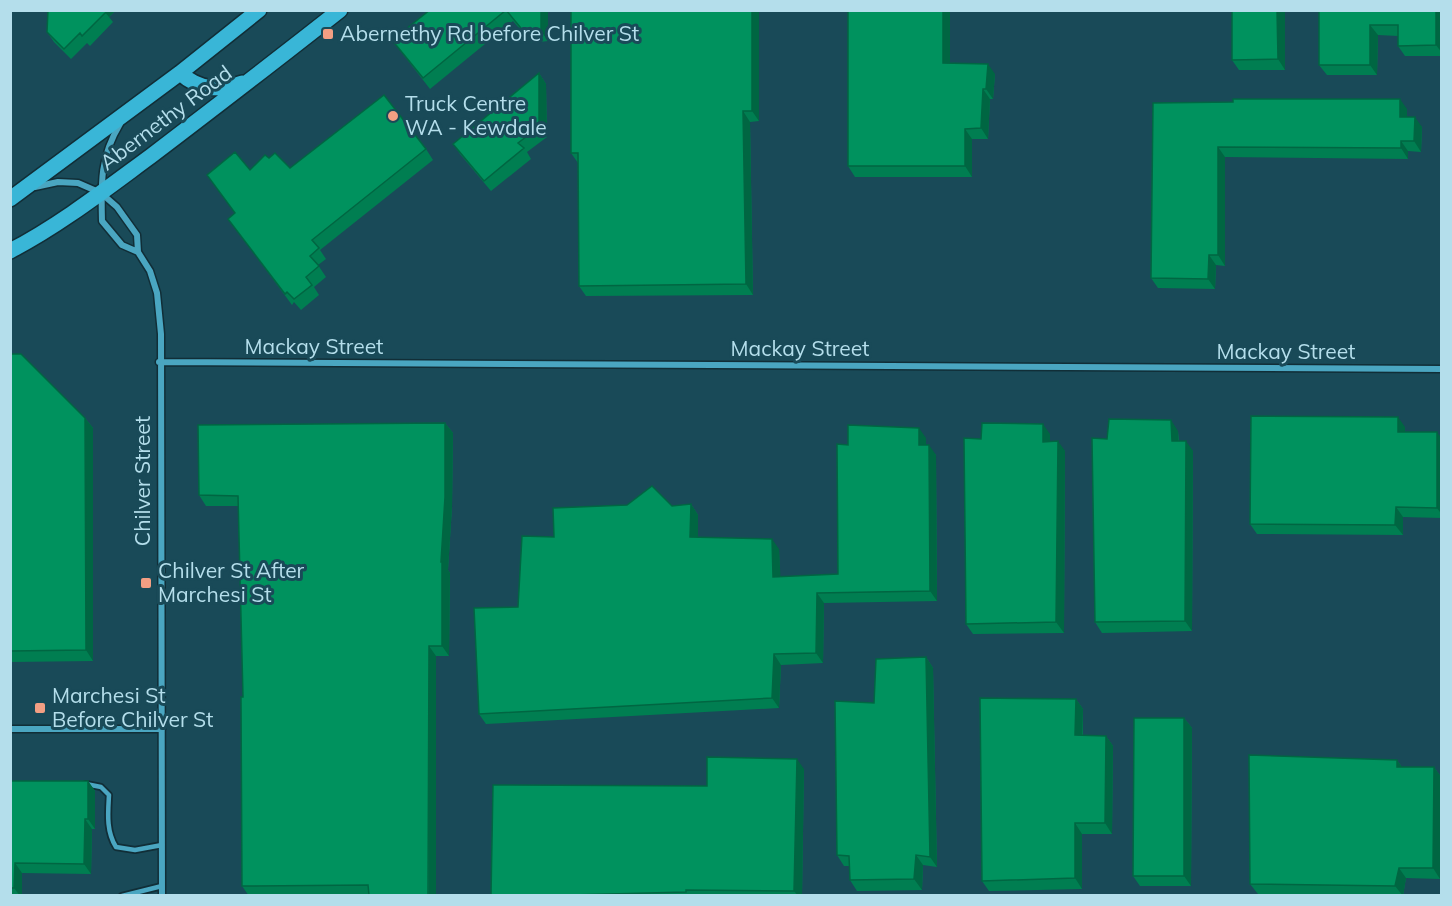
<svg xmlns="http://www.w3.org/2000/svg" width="1452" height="906" font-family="Mulish,sans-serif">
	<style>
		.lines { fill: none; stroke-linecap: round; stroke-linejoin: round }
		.service-casing { stroke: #112e37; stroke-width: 8 }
		.minor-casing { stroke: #112e37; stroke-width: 9 }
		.primary-casing { stroke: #112e37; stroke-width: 18 }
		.service { stroke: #4aa6c1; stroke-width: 4.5 }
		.minor { stroke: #4aa6c1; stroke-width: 6 }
		.primary { stroke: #39b6d7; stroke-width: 15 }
		.wall { fill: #007e51 }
		.shaded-wall { fill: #006642 }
		.building { fill: #00925e; stroke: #006642; stroke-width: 1.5 }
		.poi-dot { fill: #f39f83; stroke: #194a58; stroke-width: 2 }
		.labels { text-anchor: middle; stroke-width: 6; stroke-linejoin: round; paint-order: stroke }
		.poi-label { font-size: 21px; fill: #b4deeb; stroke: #194a58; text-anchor: start }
		.street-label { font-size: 21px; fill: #b4deeb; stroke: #194a58 }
	</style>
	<rect width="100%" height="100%" fill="#194a58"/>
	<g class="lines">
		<!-- service casing -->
		<g class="service-casing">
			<path id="service" d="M86,784L101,787L109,795C108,813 106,831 116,847L135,850L162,845
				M122,896L162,886"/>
		</g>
		<!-- minor casing -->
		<g class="minor-casing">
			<path id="minor" d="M120,124C100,157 101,183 102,221L122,245L138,252
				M35,187L58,182L78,183L101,193L117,207L137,235L138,252L150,271L157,293L161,334L162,896
				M159,362L1442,369
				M10,729H162"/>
		</g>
		<!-- primary casing -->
		<g class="primary-casing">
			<path id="primary" d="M180,73C199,90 219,91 242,83
				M10,199L180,73L259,10
				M10,251C60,225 106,189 151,156C214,108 278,59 340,10"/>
		</g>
		<!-- service -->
		<use href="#service" class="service"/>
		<!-- minor -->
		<use href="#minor" class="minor"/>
		<!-- primary -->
		<use href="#primary" class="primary"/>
	</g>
	<!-- wall -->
	<path class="wall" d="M48,10H116L109,17L113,22L90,46L87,43L71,59L54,42L47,32Z
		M430,10H548V41L532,43L513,21L430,89L392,40Z
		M571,10H759V121L750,122L753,295L586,296L579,286L578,163L571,153Z
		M1285,10V70H1239L1232,60Z
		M1319,10H1442V56H1405L1398,46V36L1378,35L1377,75H1327L1319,65Z
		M950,63L995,74L993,99H990L988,139H972V177H855L848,166Z
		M539,73L546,84L547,137L527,152L531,159L491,191L460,154L453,144Z
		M1153,103L1407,109V117L1422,127L1421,152L1408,151V159L1225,157V266L1216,265L1215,289L1158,288L1151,278Z
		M426,149L433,160L320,250L326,259L318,265L326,277L314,287L319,295L301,310L294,302L292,305L236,229L235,214L250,170L290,168Z
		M10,354L85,418L93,428V661L10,662Z
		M445,423L453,433L452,507L448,570L450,573L449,656H436V896H249L242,886L243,697L238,506H206L199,495Z
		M1405,427V432L1442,439V518L1403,517V535L1257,534L1250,524Z
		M1178,431L1179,441L1193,451L1192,631L1102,633L1095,622Z
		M1050,434V441L1065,451L1064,633L973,634L966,624L981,439Z
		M926,438V445L936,455L937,601L824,603L823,663L781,665L779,708L486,724L479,714L518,607L554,537L672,506L691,504L698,515V537L779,549L780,577L838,574L848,445Z
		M926,657L933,668L937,867L923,865L922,890L857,891L850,880L849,866H844L837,855L874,703Z
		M1076,699L1083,709V735L1106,736L1113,746L1112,834H1082V889L989,891L982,881Z
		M1184,718L1192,728L1191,886H1140L1133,876Z
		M1397,760L1402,767H1434L1441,777L1440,879L1406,878L1403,896L1258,894L1250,884Z
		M804,769L802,896H491L707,786Z
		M10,781H88L95,791V829H92L91,874L22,873V896H10Z"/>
	<!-- shaded-wall -->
	<path class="shaded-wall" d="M103,10H116L109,17Z
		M541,10H548V41L541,31Z
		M752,10H759V121L752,111Z
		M943,10H950V73L943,63Z
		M1277,10H1285V70L1278,59Z
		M1436,10H1442V53L1436,45Z
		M1370,25L1378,35L1377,75L1370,65Z
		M988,64L995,74L993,99L986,89Z
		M539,73L546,84L547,137L539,127Z
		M983,89L990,99L988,139L981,128Z
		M1400,99L1407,109V127L1400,117Z
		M743,111L750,122L753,295L746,284Z
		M1415,117L1422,127L1421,152L1414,141Z
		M965,129L972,139V177L965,166Z
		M1401,141L1408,151V159L1401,148Z
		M1218,147L1225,157V266L1218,255Z
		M1209,255L1216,265L1215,289L1208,279Z
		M1398,417L1405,427V442L1398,432Z
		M85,418L93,428V661L86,650Z
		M1171,420L1178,431L1179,451L1172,441Z
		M445,423L453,433L452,507L448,570L450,573L449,656L442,646L441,562Z
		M1043,424L1050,434V452L1043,442Z
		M919,428L926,438V455L919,445Z
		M1437,432L1442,439V515L1437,508Z
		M1058,441L1065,451L1064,633L1056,622Z
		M1186,441L1193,451L1192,631L1185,621Z
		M929,445L936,455L937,601L930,591Z
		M691,504L698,515V547L690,537Z
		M1396,507L1403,517V535L1395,525Z
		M772,539L779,549L781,587L773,577Z
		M817,593L824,603L823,663L816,653Z
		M429,646L436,656V896H429Z
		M774,654L781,665L779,708L772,698Z
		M926,657L933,668L937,867L930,857Z
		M1076,699L1083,709L1082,745L1075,735Z
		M1184,718L1192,728L1191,886L1184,876Z
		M1106,736L1113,746L1112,834L1105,823Z
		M797,759L804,769L802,896H798L794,891Z
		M1397,760L1404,770L1397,767Z
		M1434,767L1441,777L1440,879L1433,868Z
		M88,781L95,791V829L88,819Z
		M85,819L92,829L91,874L84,864Z
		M1075,823L1082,834V889L1075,878Z
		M916,855L923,865L922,890L914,879Z
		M15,863L22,873V896H20L14,888Z
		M1399,868L1406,878L1403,896L1395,886Z"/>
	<!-- building -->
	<path class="building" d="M48,10H104L106,12L82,36L80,33L64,49L47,32Z
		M430,10H506L423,78L392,40Z
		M506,10H541V31L525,33Z
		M571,10H752V111H743L746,284L579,286L578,153H571Z
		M848,10H943V63L988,64L986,89H983L981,128L965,129V166H848Z
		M1232,10H1277L1278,59L1232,60Z
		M1319,10H1436V45L1398,46V25H1370V65H1319Z
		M539,73V127L518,143L524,148L484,181L453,144Z
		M384,95L426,149L312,240L319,248L310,256L319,266L306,277L312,285L294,299L287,292L285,294L228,219L235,213L207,175L235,152L250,170L265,155L269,158L275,153L290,168Z
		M1233,99H1400V117H1415L1414,141H1401V148L1218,147V255H1209L1208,279L1151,278L1153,103L1233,102Z
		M10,354H21L85,418L86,650L10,651Z
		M1251,416L1398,417V432H1437V508L1396,507L1395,525L1250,524Z
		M1109,419L1171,420L1172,441H1186L1185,621L1095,622L1092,438L1107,439Z
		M445,423V497L441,562H442V646H429L428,895H369L368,885L242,886L241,697H243L238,496L199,495L198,425Z
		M982,423L1043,424V442L1058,441L1056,622L966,624L964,438L981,439Z
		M848,425L919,428V445H929L930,591L817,593L816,653L774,654L772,698L479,714L474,608L518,607L522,536L554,537L553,508L627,505L652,486L672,506L691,504L690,537L772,539L773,577L838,574L837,444L848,445Z
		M926,657L930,857L916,855L914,879L850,880L849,856L837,855L835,701L874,703L876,659Z
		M980,698L1076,699L1075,735L1106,736L1105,823H1075V878L982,881Z
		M1134,718H1184V876H1133Z
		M1249,755L1397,760V767H1434L1433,868H1399L1395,886L1250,884Z
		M707,757L797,759L794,891L686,890V892L533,896H491L493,785L707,786Z
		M10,781H88V819H85L84,864L15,863L14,888H10Z"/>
	<!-- markers -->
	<g class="poi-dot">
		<rect x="322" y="28" width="12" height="12" rx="3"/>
		<circle cx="393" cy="116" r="6"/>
		<rect x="140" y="577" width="12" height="12" rx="3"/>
		<rect x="34" y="702" width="12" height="12" rx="3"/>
	</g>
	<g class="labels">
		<!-- poi labels -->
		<g class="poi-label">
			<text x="340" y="41">Abernethy Rd before Chilver St</text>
			<text x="405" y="111">Truck Centre<tspan x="405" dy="24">WA - Kewdale</tspan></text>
			<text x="158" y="578">Chilver St After<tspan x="158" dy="24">Marchesi St</tspan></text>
			<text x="52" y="703">Marchesi St<tspan x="52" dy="24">Before Chilver St</tspan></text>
		</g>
		<!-- street labels -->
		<g class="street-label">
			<text transform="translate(166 118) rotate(-37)" y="7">Abernethy Road</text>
			<text x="314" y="354">Mackay Street</text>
			<text x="800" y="356">Mackay Street</text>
			<text x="1286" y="359">Mackay Street</text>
			<text transform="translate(143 481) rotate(-90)" y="7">Chilver Street</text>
		</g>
	</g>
	<!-- border -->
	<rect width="1452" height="906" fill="none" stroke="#b4deeb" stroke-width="24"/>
</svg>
